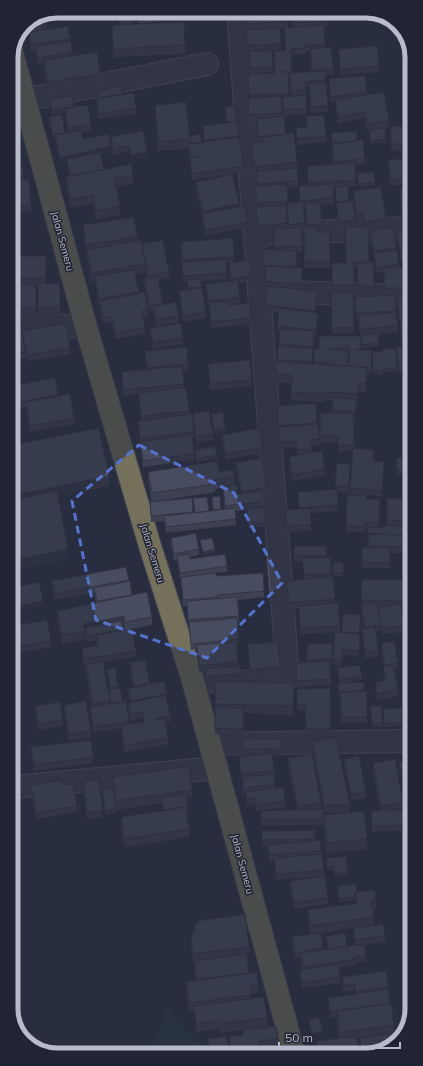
<svg xmlns="http://www.w3.org/2000/svg" width="423" height="1066" font-family="Mulish,sans-serif">
	<style>
		.green { fill: #2b3a41 }
		.lines { fill: none; stroke-linecap: round; stroke-linejoin: round }
		.minor-casing { stroke: #5a5d6c; stroke-width: 24 }
		.highway-casing { stroke: #444756; stroke-width: 24 }
		.minor { stroke: #3c3f4f; stroke-width: 22 }
		.highway { stroke: #74705a; stroke-width: 22 }
		.wall { fill: #3e4153; fill-rule: evenodd }
		.shaded-wall { fill: #323543 }
		.building { fill: #484c60; stroke: #323543 }
		.marked { fill: none; stroke: #5374d3; stroke-width: 3; stroke-dasharray: 8 5; stroke-linejoin: round }
		.labels { text-anchor: middle; stroke-width: 3; stroke-linejoin: round; paint-order: stroke }
		.street-label { font-size: 10px; fill: #b8bbc9; stroke: #212434 }
		.rim { fill: none; stroke: #b8bbc9; stroke-width: 5 }
	</style>
	<rect width="100%" height="100%" fill="#282d3f"/>
	<!-- green -->
	<path class="green" d="M168,1005C173,1013 177,1022 184,1029C192,1037 200,1041 202,1054H153V1048Z"/>
	<g class="lines">
		<!-- minor casing -->
		<g class="minor-casing">
			<path id="minor" d="M24,100L207,64
				M255,234L410,228
				M288,292L410,296
				M12,323L86,327
				M193,681L282,682L285,681L288,678L238,11
				M211,744L411,741
				M13,787L217,768"/>
		</g>
		<!-- highway casing -->
		<g class="highway-casing">
			<path id="highway" d="M12,52L86,327L150,546L193,681L294,1053"/>
		</g>
		<!-- minor -->
		<use href="#minor" class="minor"/>
		<!-- highway -->
		<use href="#highway" class="highway"/>
	</g>
	<!-- wall -->
	<path class="wall" d="M79,11H105V13L79,17Z
		M117,11H132L133,23L120,25L138,24L136,11H156L158,23L185,45V54L113,57L112,25H119Z
		M165,11H215V12L165,17Z
		M247,11L288,21V27L280,28L281,49L272,50L273,72L251,74L275,73L274,51L285,50L284,28H293L291,11H327V27H324L325,48L333,69V75H325L328,112L311,113L309,87H306L307,114L283,116L282,100H281L282,117L286,134L297,162L298,187L288,188V203L300,202L299,186H308L307,166L333,164L332,150L331,133L357,141L365,159V164L355,165L356,186H348L349,201L356,220V226L339,228L336,205L335,190L336,187H334V204L320,205L322,230H317V232H330V268H304V229H302V253H297L296,268L302,274L301,289L317,297L315,312L318,319L316,336H314L312,364H314V349H319L361,336V350H372L371,374H367L366,392H358V402H357L355,418H353L354,448L374,456V461L384,468L382,497L366,495V499H380L379,527L383,528L387,526V498L404,499V526L406,535H411V553H390V568H362V547H368V528H365V532H346L347,495H360L350,494L353,451H338V442H320V413H332L333,400H325V402L291,400V383L276,382L278,347H279L280,332H277L279,313L265,311L267,288H265L266,271L263,270V265L274,250V230L258,231L255,192V186H257L256,175H254L251,152V144L258,143L257,121H249L248,104V98H249L248,80L250,74L249,52H247L246,36V30H248ZM306,51H310L311,72L292,73L291,55L306,54ZM288,77H290L291,96L289,97ZM286,207H287L288,228H287ZM304,207H305L306,228H305ZM348,355H349V366H348Z
		M384,17L394,21L397,24L385,25Z
		M25,24H47V29L70,39V41L72,52V56L100,74V82L48,90L44,68V63L37,64L35,50H31L29,38V33H24L23,27Z
		M339,49L379,66V72L340,75Z
		M329,79L367,92V95L389,121V127L375,129L386,139V142L370,144L369,130H367L365,118L338,123L335,106V102H331L329,85Z
		M99,90L123,94L136,108V114L98,119L96,104V98H100Z
		M50,99L74,107L91,125V131L82,132L83,139L111,152L101,154L104,169L133,175V183L116,187L120,206V215L96,220L93,204L71,208L66,185V177L69,176L67,162L60,163L55,139H53L49,120V117L65,133L68,132L65,112L52,114Z
		M155,105L190,139V144H191L190,136L202,143L204,142L203,132V126L227,122L225,107L237,125L244,166V172L192,180L190,164V158L189,148L158,151L155,113Z
		M306,116L326,136V142L297,145L296,128L307,127Z
		M391,126L410,127V150H391Z
		M143,131L147,157L131,161L129,151L113,155L111,143V137Z
		M11,150L24,177V180L31,205V211L11,213V182L15,181L14,179H11Z
		M388,160L410,173V184L390,186Z
		M374,172L375,185L358,187L357,173Z
		M196,182L239,207L248,222V228L205,235L202,215L196,188Z
		M410,188V215L401,216L400,189Z
		M353,191L386,219V225L368,227L369,263L373,262L374,292H358L357,268H354V291H332V263H346L365,226L364,219L356,220L353,196Z
		M83,225L137,237V241L142,246L169,272V278L159,280L163,305L179,316V322L156,326L153,311L149,312L144,285V279H147L145,267V272L135,274L139,294L148,310V316L143,317L145,328V334L115,339L112,322L103,324L100,305H99L95,281L91,282L87,258V251L83,231Z
		M371,231L396,248L399,268L408,267V293L384,294V272L376,273L371,237Z
		M410,231V259L401,261L397,239V233Z
		M181,242L234,257V262L252,275V281L239,283L240,304L251,318V324L211,328L209,307H208L206,290V284L230,281L229,269V263H233H227V279L201,281L202,287L206,312V318L183,322L179,297V291L187,290V282H183Z
		M12,256H46V283H60V314H38V287H36V314H19V287H17V314H12Z
		M331,292H353L354,333L332,334Z
		M395,295L398,332L378,334L379,346L362,348L361,335H360L358,319H356L355,297Z
		M398,297L407,320L409,319L410,314V344H401Z
		M12,327L25,352V358L12,360Z
		M150,328L183,338V344L153,349L150,333Z
		M22,331L70,348V354L27,361L22,337Z
		M410,346V373H398L397,347Z
		M396,349L397,372H383V374H373L372,352L383,351Z
		M145,351L188,364V370L182,371L184,388L189,411V414L194,432V437L192,438L194,454V460L143,467L138,427V421L141,420L138,394L123,395L122,372L146,369Z
		M208,364L252,380V386L210,390Z
		M12,386L58,395V396L74,418V424L30,432L26,407L12,409Z
		M316,403L317,424L320,439V445L312,446V453L325,469V475L292,481L289,463V457L297,456L296,447L280,448L277,406Z
		M193,413L213,434V440L196,442L193,419Z
		M211,414L225,429V432L214,434Z
		M222,435L263,447V453L226,459L222,440Z
		M195,450L217,455V458L196,462Z
		M396,458H409V474H397Z
		M236,463L267,487V493L262,494L263,507L266,526L249,528L247,510L235,511L236,525L166,533L164,521L151,522L150,502L192,498L193,513H195L193,498L209,511H213L212,500L220,496L221,510L225,509L223,487L215,489V492L152,502L148,480V472H219L234,477V486L237,494H241L236,469Z
		M337,463L350,470L349,493L337,492L338,511L310,513L311,531L286,532L285,510L299,509L298,492L335,489Z
		M411,489V505L406,506L405,490Z
		M171,538L199,549V555L190,557V559L227,566V572L215,573L216,576L264,591V597L238,600L239,622H237L239,645H237L238,666H240L241,676L206,680L205,671L199,672L197,649L191,650L187,606H183L181,578L180,579L177,560H174L171,544Z
		M294,546H327L326,557H331L332,576L335,599V604L340,626V632L300,634L299,608L289,609L286,587V581L304,579L302,562L294,561Z
		M333,562H343L344,576H333Z
		M126,567L129,581H130L132,595L152,617V625L132,629L136,651V656L103,662L110,704H111L108,690H110L107,670L118,687L129,721V725L143,722V718L130,720L128,709V703L130,702L128,694V689L133,688L130,669V663L150,683V684L167,698L170,716V722L165,723L168,738V744L124,752L121,732V728L93,732L90,713V707H92L86,670V665H84L82,654V648L97,646L96,640L86,642L85,634V639L62,644L57,619V611L96,603L94,593L55,600L52,586V581ZM124,624L125,630L123,631L122,625Z
		M362,579L405,580V607H401L403,626V632L382,634L381,631L375,632L378,650V656L365,658L362,635V629H364L361,612ZM377,607H379V618Z
		M361,621L359,657L343,655L342,666L333,665V660L342,633Z
		M12,626L51,641V647L12,654Z
		M332,643L333,664L330,665L331,685L297,687L296,668L307,662V644Z
		M381,643L398,663V669L394,670L398,690V696L377,700L375,688V682L385,680L383,673V667H384L381,649Z
		M248,644L280,667V673L250,675Z
		M337,668L362,677V680L342,683L364,691H367V723H341L340,696H338V683H339Z
		M297,689L331,728V733L306,734L305,710H297Z
		M294,692L293,715L244,713L243,735L215,734V704Z
		M405,692H411V722H404Z
		M64,705L91,731V737L69,741L64,711Z
		M35,706L63,720V726L38,730L35,712Z
		M370,706L383,723V726L372,727Z
		M402,708V726L384,727L383,709Z
		M13,717L15,739V745H13Z
		M243,738L281,739V756L272,755L274,770L275,788L285,801V807L256,811V804L247,805L246,793L243,794L242,779L241,780L239,763V757L253,755H243Z
		M312,742L350,804V813L367,839V849L327,853L324,826V815L349,813H324V811V825L261,826V811L297,810L288,767V758L321,802V809H324L312,751Z
		M31,747L93,757V763L34,771L31,753Z
		M344,759L366,792V798L351,801L344,764Z
		M411,760V800L406,802L399,768V762Z
		M373,763L403,802V808L390,810L412,824V830L372,832L371,811H380L373,769Z
		M113,777L192,790V798L186,799L188,809V815H187L189,829V837L124,847L121,825V817L163,811L162,803L116,810V813L105,814L102,790L113,788Z
		M83,781L103,811V817L87,819L83,787Z
		M31,785H62L77,806V812L36,819L31,791Z
		M315,830V840L321,851L324,870V876L276,880L274,861H269L268,846H262V831Z
		M326,861L348,871V874L334,876V870H327Z
		M290,881L328,898V904L294,909L290,887Z
		M337,886L357,892L376,900V909H373L374,917V925L385,936V942L364,945L366,955V961L355,962V965L339,967L340,977V983L302,988L300,975V970L302,969L301,957L295,958L292,943V937L323,948V950L327,949L326,936L347,946L355,945L353,934V928L310,935L308,918V910L356,903L355,900L339,902Z
		M191,938L249,947V955L247,956L249,973L258,985V993L251,994V998L267,1018V1027L219,1033V1029L196,1032L194,1011H189L186,990V982L195,980L194,962H193L191,947Z
		M342,977L389,987V992L394,1025V1033L403,1037L381,1053H362L360,1038L357,1039L359,1053H318L317,1041L339,1038L336,1017L330,1018L328,1003V998L356,994L355,990L344,992L342,983Z
		M309,1020L323,1034L312,1037L309,1023Z
		M242,1030L278,1039V1045L260,1047V1053L231,1054L229,1036L242,1035Z
		M208,1039L229,1052V1054H209Z"/>
	<!-- shaded-wall -->
	<path class="shaded-wall" d="M111,146V152L67,162V159V162L60,163V158Z
		M147,152V157L131,161V155Z
		M239,203V209L203,218V212Z
		M317,291V297L315,317V311Z
		M318,313V319L316,336V330Z
		M357,400V406L355,418V412Z
		M384,462V468L382,497V491Z
		M109,476V486L12,506V496Z
		M68,549V559L12,571V561Z
		M215,549V552L203,555V552Z
		M43,601V606L12,613V608Z
		M124,616V624L85,632V628V631L83,624Z
		M167,694V699L131,707V701Z
		M323,1031V1034L312,1037V1034Z"/>
	<!-- building -->
	<path class="building" d="M117,11H132L133,17L119,19Z
		M137,11H156L158,22L139,24Z
		M247,11H287L288,21L248,24Z
		M292,11H327V21L293,23Z
		M46,16L47,24L24,27L25,24Z
		M385,17L390,19H385Z
		M184,22L185,45L113,49L112,25Z
		M324,25L325,44L306,45V48L291,49L292,71L282,72H288L289,94L249,95L248,74L275,73L274,51L286,50L284,28Z
		M68,26L70,39L31,44L29,32Z
		M280,28L281,44L247,46L246,30Z
		M71,41L72,52L37,58L35,46Z
		M377,46L379,66L340,69L339,49Z
		M331,47L333,69L312,70L310,49Z
		M272,50L273,67L250,68L249,51Z
		M97,52L100,74L48,82L44,60Z
		M325,71L326,80L305,82L306,90L291,91L290,73Z
		M365,75L367,92L331,97L329,79Z
		M326,83L328,106L311,107L309,84Z
		M122,86L123,94L100,98L99,90Z
		M384,92L389,121L367,124L365,112L338,117L335,100Z
		M134,93L136,108L98,114L96,98Z
		M306,95L307,108L283,110L282,97Z
		M72,96L74,107L52,111L50,99Z
		M281,96L282,113L249,115L248,98Z
		M186,102L190,139L158,142L155,105Z
		M88,105L91,125L68,128L65,108Z
		M235,106L237,123V121L227,122L225,107Z
		M62,114L65,133L55,135V136H53L49,117Z
		M324,115L326,136L297,139L296,128L307,127L306,116Z
		M284,116L286,134L258,137L257,119Z
		M237,121L239,136L205,141L203,126Z
		M391,126L410,127V144H391Z
		M385,128L386,139L370,141L369,130Z
		M81,130L83,139L109,134L111,146L60,158L55,135Z
		M143,131L147,152L131,155L129,146L113,149L111,137Z
		M357,131V141L332,143L331,133Z
		M294,133L297,162L254,167L251,144L263,142L262,137Z
		M200,134L202,143L191,144L190,136Z
		M239,137L244,166L192,174L190,158L199,156L191,157L189,144Z
		M363,140L365,159L334,162L332,144Z
		M19,149L24,177L15,178L14,173H11V150Z
		M100,152L104,169L70,176L67,159Z
		M409,158L410,179L390,180L388,160Z
		M355,163L356,180L308,183L307,166Z
		M131,164L133,175L115,179L120,206L96,211L93,195L71,200L66,177Z
		M297,168L298,181L257,184L256,171Z
		M374,172L375,182L358,184L357,173Z
		M232,174L239,203L203,212L196,182Z
		M29,180L31,205L11,207V182Z
		M287,184L288,201L257,203L255,186Z
		M333,184L334,198L300,201L299,186Z
		M348,186L349,201L336,202L335,187Z
		M381,187L386,219L365,222L364,213L356,214L353,191Z
		M410,188V209L401,210L400,189Z
		M353,200L356,220L339,222L336,203Z
		M303,202L305,223L289,225L287,203Z
		M320,202L322,224L307,225L305,203Z
		M286,205L287,223L258,226L256,207Z
		M245,206L248,222L205,230L202,213Z
		M134,217L137,237L86,245L83,225Z
		M368,226L369,263L373,262L374,286H358L357,263H366V262H354V285H332V263H346L345,227Z
		M393,227L396,248L374,251L371,231Z
		M274,228H302V247H274Z
		M304,228H317V232H330V262H304Z
		M410,231V253L401,255L397,233Z
		M233,238L234,257L182,260L181,242Z
		M141,240L145,264L91,273L87,250Z
		M163,240L169,272L148,276L142,244Z
		M264,249L297,251L296,267L263,265Z
		M397,250L399,264L376,268L374,253Z
		M12,256H46V278L12,279Z
		M227,259V273L183,276L182,262Z
		M250,260L252,275L231,279L229,263Z
		M266,266L302,268L301,284L265,282Z
		M408,267V288H384V268Z
		M134,270L139,292L99,299L95,276Z
		M158,277L163,303L149,306L144,279Z
		M201,279L202,288H188L187,280Z
		M238,280L240,298L208,301L206,284Z
		M60,283V308H38V284Z
		M12,284H17V308H12Z
		M19,284H36V308H19Z
		M267,286L317,291L315,311L265,305Z
		M202,287L206,312L183,316L179,291Z
		M145,292L148,310L142,311L145,328L115,333L112,317L103,318L100,301Z
		M331,292H353L354,327L332,328Z
		M395,295L396,311L356,313L355,297Z
		M406,296L407,320H400L399,321L398,297Z
		M228,301L229,305L250,303L251,318L211,322L209,302Z
		M176,302L179,316L156,320L153,307Z
		M279,308L318,313L316,330L277,326Z
		M396,312L398,326L360,329L358,316Z
		M409,314H410V319H409Z
		M410,319V338H401L400,320Z
		M66,323L70,348L27,355L22,331Z
		M181,323L183,338L153,343L150,328Z
		M21,326L25,352L12,354V327Z
		M280,329L314,331L313,347L279,344Z
		M378,333L379,343L362,345L361,335Z
		M319,336H361V349L355,350H372L371,368L349,366V349H330L348,351V366L329,365V362H314V349H319Z
		M410,346V367H398L397,347Z
		M187,347L188,364L147,368L145,351Z
		M278,347L313,348L312,362L277,360Z
		M383,349H396L397,369H383V371H373L372,352L383,351Z
		M250,360L252,380L210,384L208,364Z
		M276,362L367,367L366,384L358,383V394L325,392V394L291,392L292,375L276,374Z
		M182,366L184,384L123,390L122,372Z
		M55,378L58,395L12,404V386Z
		M186,388L189,411L141,416L138,393Z
		M70,394L74,418L30,426L26,402Z
		M333,397L357,400L355,412L332,409Z
		M316,403L317,423L278,426L277,406Z
		M209,411L213,434L196,436L193,413Z
		M223,412L225,429L214,431L211,414Z
		M320,413H353L354,445H338V436H320Z
		M192,414L194,432L140,439L138,421Z
		M318,424L320,439L312,440V449L297,450L296,441L280,442L279,427Z
		M99,428L109,476L12,496V445Z
		M260,428L263,447L226,454L222,435Z
		M192,435L194,454L143,461L140,442Z
		M215,446L217,455L196,459L195,450Z
		M353,448L374,450V461L384,462L382,491L350,488Z
		M322,451L325,469L292,475L289,457Z
		M262,458L267,487L242,492L236,463Z
		M396,458H409V471H397Z
		M217,461L219,472L233,470L234,477L215,480V484L152,493L148,472Z
		M337,463L350,464L349,487L335,486Z
		M409,474H411V483Z
		M237,485V494L262,491L263,502L225,506L223,487Z
		M337,489L338,505L299,508L298,492Z
		M411,489V502L406,503L405,490Z
		M57,491L68,549L12,561V500Z
		M347,495H366V499H380L379,522H365V527L346,526Z
		M220,496L221,509L213,510L212,497Z
		M207,497L209,511L195,513L193,498Z
		M192,498L193,512L151,516L150,502Z
		M387,498L404,499V521H387Z
		M264,507L266,523L249,525L247,509Z
		M235,508L236,519L166,527L164,516Z
		M310,508L311,525L286,526L285,510Z
		M383,526H406V535L368,534V537H367L368,527L383,528Z
		M196,533L199,549L174,554L171,538Z
		M368,534L411,535V547L368,546Z
		M212,538L215,549L203,552L200,540Z
		M294,546H327L326,556H294Z
		M362,547L390,548V563L362,562Z
		M190,554V559L225,554L227,566L180,573L177,556Z
		M331,557L332,574L304,575L302,558Z
		M333,562H343L344,573H333Z
		M126,567L129,580L55,594L52,581Z
		M216,573V576L263,573L264,591L218,595V597L183,600L181,577Z
		M333,576L335,599L289,603L286,581Z
		M362,579L405,580V601H361Z
		M130,581L132,595L97,601L94,588Z
		M39,582L43,601L12,608V588Z
		M147,592L152,617L125,622L124,616L83,624L85,631L62,635L57,611Z
		M237,597L239,616L188,620L187,601Z
		M338,603L340,626L300,628L299,606Z
		M377,603L380,623L379,607L401,604L403,626L382,628L381,625L365,627L361,606Z
		M343,614L361,615L359,633L345,632V633L360,634L359,651L343,650L342,660H333L335,632L342,633Z
		M237,618L239,639L191,644L189,622Z
		M47,620L51,641L12,648V626Z
		M121,621L123,629L86,636L85,628Z
		M375,627L378,650L365,652L362,629Z
		M132,629L136,651L84,659L82,648L98,646L96,635Z
		M394,641L398,663L385,665L381,643Z
		M236,642L238,662L199,666L197,645Z
		M278,642L280,667L250,670L248,644Z
		M332,643L333,659L307,660V644Z
		M145,660L150,683L134,686L130,663Z
		M103,661L110,701L93,704L86,665Z
		M330,661L331,679L297,681L296,663Z
		M360,665L362,677L339,680L337,668Z
		M393,665L398,690L377,694L375,682L386,680L383,667Z
		M240,666L241,673L206,677L205,669Z
		M115,668L118,687L110,688L107,670Z
		M164,681L167,694L131,701L128,689Z
		M216,681L294,683L293,706L215,704Z
		M364,682V691L340,692V693H338V683Z
		M120,688L123,702L111,704L108,690Z
		M330,688L331,728L306,729L305,704L297,705V689Z
		M367,691V717H341L340,692Z
		M405,692H411V716H404Z
		M166,695L170,716L155,719V720L165,718L168,738L124,746L121,726L144,722L143,712L130,714L128,703Z
		M86,701L91,731L69,735L64,705Z
		M126,701L129,721L93,727L90,707Z
		M60,702L63,720L38,724L35,706Z
		M381,705L383,723L372,724L370,706Z
		M215,707L244,708L243,729L215,728Z
		M402,708V723L384,724L383,709Z
		M13,717L15,739H13Z
		M336,737L350,804L324,805L312,742Z
		M243,738L281,739V750L243,749Z
		M91,740L93,757L34,765L31,747Z
		M272,753L274,770L241,774L239,757Z
		M312,754L321,802L298,807L288,758Z
		M359,756L366,792L351,795L344,759Z
		M395,759L403,802L381,806L373,763Z
		M411,760V795L406,796L399,762Z
		M189,766L192,790L116,801L113,777Z
		M274,774L275,785L243,788L242,777Z
		M99,779L103,811L87,813L83,781Z
		M62,780V785L73,784L77,806L36,813L31,785Z
		M284,787L285,801L256,805V798L247,799L246,792Z
		M113,788L116,809L105,811L102,790Z
		M186,794L188,809H186V807L164,810L162,798Z
		M186,807L189,829L124,839L121,817Z
		M324,809V819L261,820V811Z
		M410,809L412,824L372,827L371,811Z
		M364,811L367,839L327,843L324,815Z
		M315,830V839L262,840V831Z
		M320,840L321,851L269,855L268,845Z
		M322,854L324,870L276,874L274,858Z
		M346,856L348,871L334,873V867H327L326,858Z
		M325,876L328,898L294,903L290,881Z
		M356,884L357,892H355V897L339,899L337,886Z
		M375,890L376,900L372,901L374,917L310,926L308,910L357,903L355,892Z
		M245,914L249,947L193,954L191,938L197,921Z
		M383,924L385,936L355,940L353,928Z
		M321,933L323,948L295,953L292,937Z
		M345,933L347,946L328,949L326,936Z
		M364,944L366,955L355,957V959L303,967L301,953Z
		M247,954L249,973L196,979L194,961Z
		M338,964L340,977L302,983L300,970Z
		M386,971L389,987L356,992L355,984L344,986L342,977Z
		M257,972L258,985L250,986L251,995L189,1003L186,982Z
		M388,989L390,1003L330,1012L328,998Z
		M264,997L267,1018L219,1024V1021L196,1024L194,1006Z
		M391,1003L394,1025L340,1033L336,1011Z
		M319,1017L323,1031L312,1034L309,1020Z
		M276,1026L278,1039L259,1041L260,1049L232,1052L229,1036L243,1035L242,1030Z
		M405,1031L403,1037L389,1047L362,1050L360,1038Z
		M226,1036L229,1052L209,1054L208,1039Z
		M357,1036L359,1051L348,1053H319L317,1041Z"/>
	<!-- marked area -->
	<path d="M0 0H423V1066H0ZM139,445L234,493L282,583L207,658L96,620L72,501Z" fill="#282d3f" fill-opacity=".55" fill-rule="evenodd"/>
	<path class="marked" d="M139,445L234,493L282,583L207,658L96,620L72,501Z"/>
	<g class="labels">
		<!-- street labels -->
		<g class="street-label">
			<text transform="translate(63 241) rotate(75)" y="4">Jalan Semeru</text>
			<text transform="translate(153 553) rotate(73)" y="4">Jalan Semeru</text>
			<text transform="translate(243 864) rotate(75)" y="4">Jalan Semeru</text>
		</g>
	</g>
	<!-- crop -->
	<path d="M0 0H423V1066H0ZM57 18H366A39 39 0 0 1 405 57V1009A39 39 0 0 1 366 1048H57A39 39 0 0 1 18 1009V57A39 39 0 0 1 57 18Z" fill="#212434" fill-rule="evenodd"/>
	<path class="rim" d="M57 18H366A39 39 0 0 1 405 57V1009A39 39 0 0 1 366 1048H57A39 39 0 0 1 18 1009V57A39 39 0 0 1 57 18Z"/>
	<!-- scale -->
	<path d="M279 1042v6h121v-6" fill="none" stroke="#b8bbc9" stroke-width="2"/>
	<text x="285" y="1042" font-size="12" fill="#b8bbc9" stroke="#212434" stroke-width="3" paint-order="stroke">50 m</text>
</svg>
